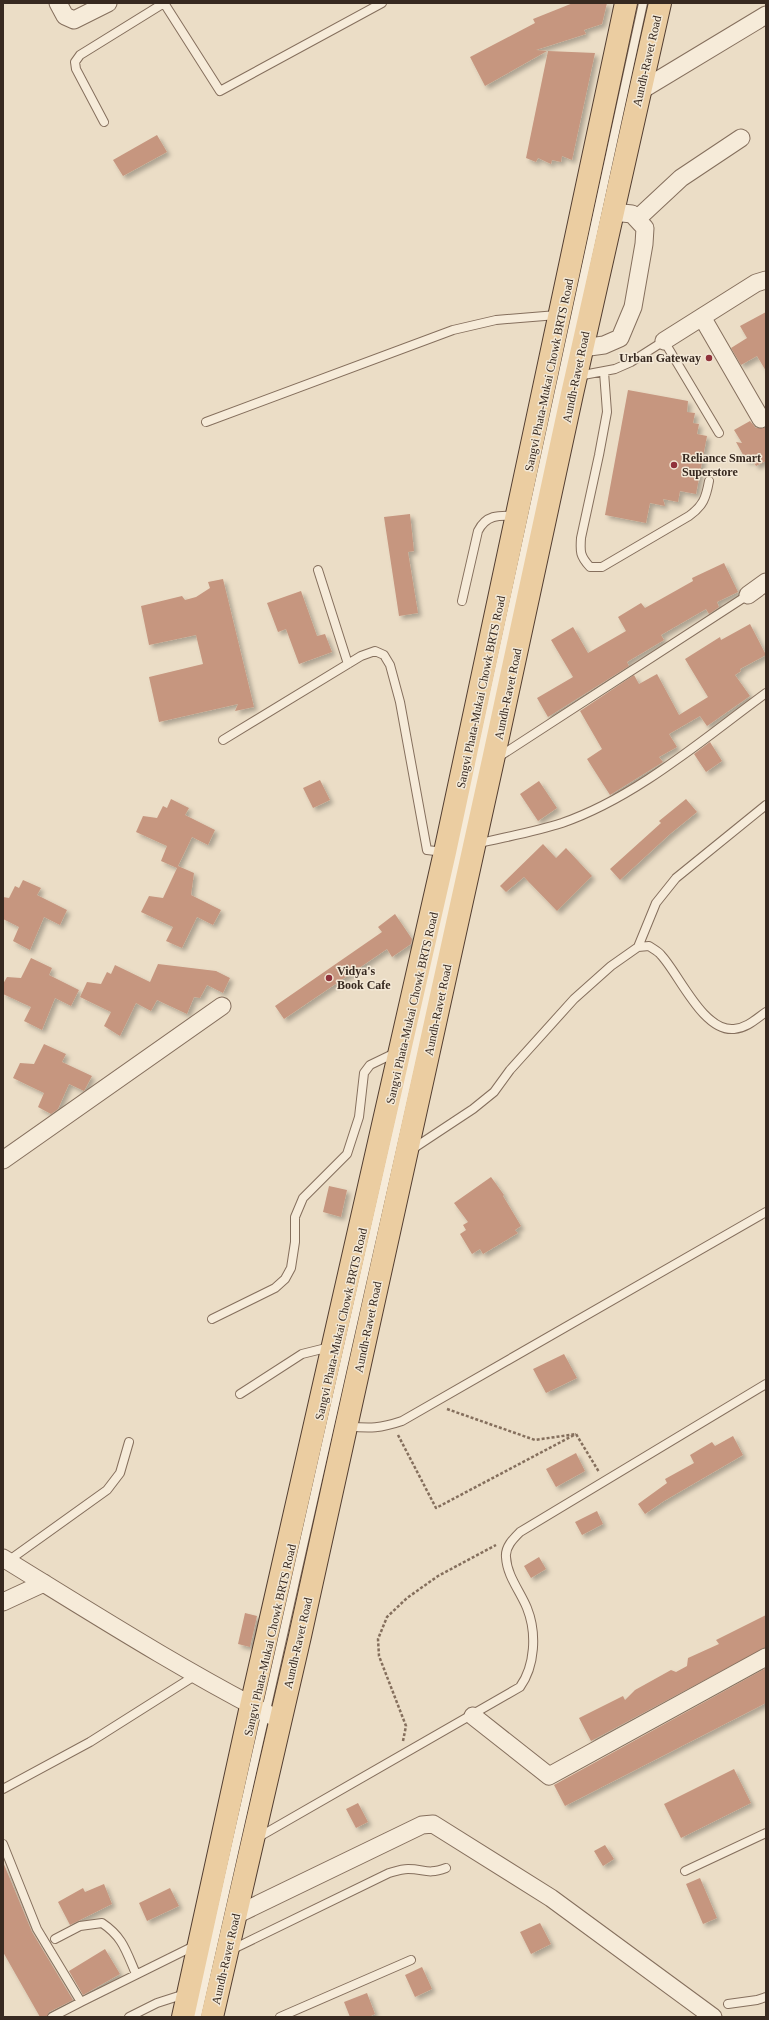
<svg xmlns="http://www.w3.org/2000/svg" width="769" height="2020" font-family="'Times New Roman',serif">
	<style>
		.building { fill: #c6967f; filter: url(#shadow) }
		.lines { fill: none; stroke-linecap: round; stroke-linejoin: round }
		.lane-casing { stroke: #856f5d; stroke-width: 10 }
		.street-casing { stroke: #856f5d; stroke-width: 19 }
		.primary-casing { stroke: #533e31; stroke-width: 24 }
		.path { stroke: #856f5d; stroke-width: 2.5; stroke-dasharray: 3 2; stroke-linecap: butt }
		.lane { stroke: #f6ebd9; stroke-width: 8 }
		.street { stroke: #f6ebd9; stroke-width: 17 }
		.primary { stroke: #ebcda1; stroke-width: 22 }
		.poi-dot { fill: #90323b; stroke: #f3e8d6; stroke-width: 1.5 }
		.labels { text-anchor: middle; stroke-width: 3; stroke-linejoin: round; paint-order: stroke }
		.street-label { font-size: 12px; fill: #372920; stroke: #f3e8d6 }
		.poi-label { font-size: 12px; font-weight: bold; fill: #372920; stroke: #f3e8d6; text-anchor: start }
	</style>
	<defs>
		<filter id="shadow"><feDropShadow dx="3.5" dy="3.5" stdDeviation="2" flood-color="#0004"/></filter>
	</defs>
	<rect width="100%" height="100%" fill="#ebddc6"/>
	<!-- building -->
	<path class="building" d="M573,3H607L602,24L584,30L586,34L536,50L547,51L485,86L470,57L535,23L533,19Z
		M548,51L595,53L572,160L562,156L561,162L552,160L551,164L538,158L536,162L526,158Z
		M157,135L167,152L123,176L113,160Z
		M766,312V371L757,356L741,365L731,348L747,338L740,326Z
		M628,390L688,401L687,412L695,413L693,423L699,424L697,434L707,436L696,494L680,491L678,502L663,499L665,506L650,503L646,523L605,515Z
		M750,421L756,428H766V461L756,466L752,459L747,462L736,442L742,443L734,430Z
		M410,514L414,551L408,552L418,613L399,616L384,517Z
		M724,563L738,592L717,602L719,607L709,614L706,609L661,635L664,640L627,662L629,666L548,717L537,698L573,677L551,640L573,627L588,653L626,631L618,617L641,603L645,608L693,581L692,578Z
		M223,579L254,707L235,711L238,704L159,722L149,677L203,664L196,635L149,645L141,606L182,596L185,600L196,597L210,588L208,582Z
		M301,591L317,636L325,634L332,652L299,664L286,629L278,632L267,603Z
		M750,624L766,655L740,669L741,671L735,675L750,696L707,726L700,716L669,734L677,747L659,757L663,762L610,795L587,759L602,749L580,711L634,675L639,684L657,674L679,715L708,697L685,659L720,637L721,640Z
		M710,742L722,761L706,772L694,754Z
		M320,780L330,800L313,808L303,788Z
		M539,781L557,808L538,821L520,794Z
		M171,799L189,808L185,815L215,830L208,845L192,837L177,868L161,861L167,846L136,832L143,816L157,818L163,806L167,808Z
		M686,799L697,812L670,834L620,880L610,869L661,823L659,821Z
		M543,844L556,858L566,848L592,876L557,911L524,877L506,892L500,886Z
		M178,866L194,873L191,895L221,910L213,925L197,917L182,948L166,941L173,927L141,912L149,896L163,898Z
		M23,880L41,888L37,895L67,910L60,925L44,917L30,950L13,941L19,927L3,919V897L9,898L15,886L19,888Z
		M395,914L412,939L411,944L392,957L387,949L284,1019L275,1006L382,932L378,927Z
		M31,958L52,968L49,975L79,990L71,1006L55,998L42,1030L24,1021L31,1007L3,994V984L7,977L21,978Z
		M158,964L216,971L230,978L223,993L207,985L200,998L194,997L187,1014L157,1000L151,1011L136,1003L120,1036L104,1026L111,1012L80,997L87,982L101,984L107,972L111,974L115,965L150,982Z
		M44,1044L66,1054L62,1062L92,1076L84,1091L69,1084L58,1109L51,1114L38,1107L44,1093L13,1078L20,1063L34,1064Z
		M491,1177L504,1195L503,1196L521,1226L515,1230L518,1233L483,1254L480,1249L472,1254L460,1234L466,1230L463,1225L468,1222L454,1203Z
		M329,1186L347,1190L341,1217L323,1212Z
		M564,1354L577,1378L546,1393L533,1369Z
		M733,1436L743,1455L664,1501L645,1514L638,1504L667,1483L665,1479L694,1463L690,1455L712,1442L715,1446Z
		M576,1453L585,1471L556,1487L546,1469Z
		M597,1511L603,1524L582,1535L575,1522Z
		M539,1557L546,1569L531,1578L524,1566Z
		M245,1613L257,1616L250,1647L238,1644Z
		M766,1615V1647L591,1741L579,1718L623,1696L625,1700L635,1690L671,1670L676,1672L687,1666L688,1658L719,1644L716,1640Z
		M766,1668V1703L565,1806L554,1785Z
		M734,1769L751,1803L681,1838L664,1804Z
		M358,1803L368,1822L356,1828L346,1809Z
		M605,1845L614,1859L603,1866L594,1851Z
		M3,1862L32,1932L73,2000L49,2012L47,2017H40L3,1952Z
		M700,1878L717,1918L703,1924L686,1884Z
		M104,1884L112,1904L70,1925L58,1902L83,1888L85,1892Z
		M170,1888L179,1906L147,1921L139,1903Z
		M540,1923L551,1944L531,1954L520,1932Z
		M105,1949L120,1974L83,1995L69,1971Z
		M422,1967L432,1989L415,1997L405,1975Z
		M367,1993L375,2014L369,2017H350L344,2002Z"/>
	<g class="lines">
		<!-- lane casing -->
		<g class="lane-casing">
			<path id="lane" d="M164,3L220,91L382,3
				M104,122L76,69L75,62L80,55L164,3
				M604,372L607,412L599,455L581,538C580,552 580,556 590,567H602L689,516C703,506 706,498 709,481
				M578,376L615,369L631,362L664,341L719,433
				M206,422L453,330L496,320L557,315
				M318,570L348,664
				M462,601L478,531C486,515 498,515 515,516
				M223,740L361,656L375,651L384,655L390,665L400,702L427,850L444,852
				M497,758L748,595
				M476,844C505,837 534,832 562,823C637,797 703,739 766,693
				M638,947L649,946C653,949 658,951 661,955C679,974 703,1032 734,1029C747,1028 756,1019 766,1012
				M411,1150L473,1109L494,1092L510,1070L574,999L611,966L638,947L656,903L676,878L766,805
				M212,1319L275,1288L285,1279L291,1268L295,1242V1217L303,1198L347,1154L359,1117L364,1073L370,1065L397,1052
				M240,1394L302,1354L330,1347
				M348,1426C370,1429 381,1428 402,1421L766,1212
				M8,1561L107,1490L120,1473L129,1442
				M3,1789L90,1742L196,1675
				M257,1838L520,1687C535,1666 537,1633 527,1608C520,1591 507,1576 506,1557C505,1547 513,1539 520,1532L766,1384
				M3,1844L37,1929L81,2002L52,2017
				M685,1871L766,1833
				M55,1939L80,1926L102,1923C123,1937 126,1951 136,1974
				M231,1950L389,1873C396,1871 402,1869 408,1869C425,1869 427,1875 446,1868
				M81,2002L196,1945
				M728,2004L757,2000L766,1997
				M129,2017L157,2003L185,1994
				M197,2017L462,839L643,3
				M280,2017L411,1960"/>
		</g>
		<!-- street casing -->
		<g class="street-casing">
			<path id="street" d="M58,3L65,16L74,20L108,3
				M640,91L766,15
				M637,219L681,178L741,138
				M702,317L761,419
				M664,341L756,283L766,280
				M582,348L604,345L620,338L633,307L644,244L645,228L632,214L613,212
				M748,595L766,582
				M3,1160L222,1006
				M3,1558C94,1614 185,1672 280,1720
				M3,1602L44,1583
				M473,1716L549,1776L766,1657
				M236,1915L422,1825L433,1824L551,1898L713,2017"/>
		</g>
		<!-- primary casing -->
		<g class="primary-casing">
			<path id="primary" d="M183,2017L251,1706L445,852L626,3
				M212,2017L300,1636L493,760L572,394L660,3"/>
		</g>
		<!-- path -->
		<path class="path" d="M447,1409L535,1440L576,1434L599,1472
			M398,1435L436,1508L576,1434
			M403,1741L406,1726L379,1656L378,1639L387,1617L407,1598L438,1576L496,1545"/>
		<!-- lane -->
		<use href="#lane" class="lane"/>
		<!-- street -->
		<use href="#street" class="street"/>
		<!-- primary -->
		<use href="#primary" class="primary"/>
	</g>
	<!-- markers -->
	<g class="poi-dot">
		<circle cx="709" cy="358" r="4"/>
		<circle cx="674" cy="465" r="4"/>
		<circle cx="329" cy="978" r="4"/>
	</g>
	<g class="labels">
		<!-- street labels -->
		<g class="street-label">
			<text transform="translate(647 61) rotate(-77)" y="4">Aundh-Ravet Road</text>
			<text transform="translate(549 375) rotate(-78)" y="4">Sangvi Phata-Mukai Chowk BRTS Road</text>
			<text transform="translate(576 377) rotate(-78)" y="4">Aundh-Ravet Road</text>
			<text transform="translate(481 692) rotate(-78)" y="4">Sangvi Phata-Mukai Chowk BRTS Road</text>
			<text transform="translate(508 694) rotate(-78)" y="4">Aundh-Ravet Road</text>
			<text transform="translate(412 1008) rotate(-77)" y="4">Sangvi Phata-Mukai Chowk BRTS Road</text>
			<text transform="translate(438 1010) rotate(-78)" y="4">Aundh-Ravet Road</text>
			<text transform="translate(341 1324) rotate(-77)" y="4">Sangvi Phata-Mukai Chowk BRTS Road</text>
			<text transform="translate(368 1327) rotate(-78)" y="4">Aundh-Ravet Road</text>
			<text transform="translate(270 1640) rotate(-77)" y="4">Sangvi Phata-Mukai Chowk BRTS Road</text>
			<text transform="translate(298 1643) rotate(-77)" y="4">Aundh-Ravet Road</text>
			<text transform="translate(226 1959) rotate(-77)" y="4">Aundh-Ravet Road</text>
		</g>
		<!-- poi labels -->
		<g class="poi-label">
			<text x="701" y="362" text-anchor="end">Urban Gateway</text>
			<text x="682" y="462">Reliance Smart<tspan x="682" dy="14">Superstore</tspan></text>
			<text x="337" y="975">Vidya's<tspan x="337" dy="14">Book Cafe</tspan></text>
		</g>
	</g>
	<!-- border -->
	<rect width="769" height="2020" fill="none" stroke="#372920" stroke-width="8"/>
</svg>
